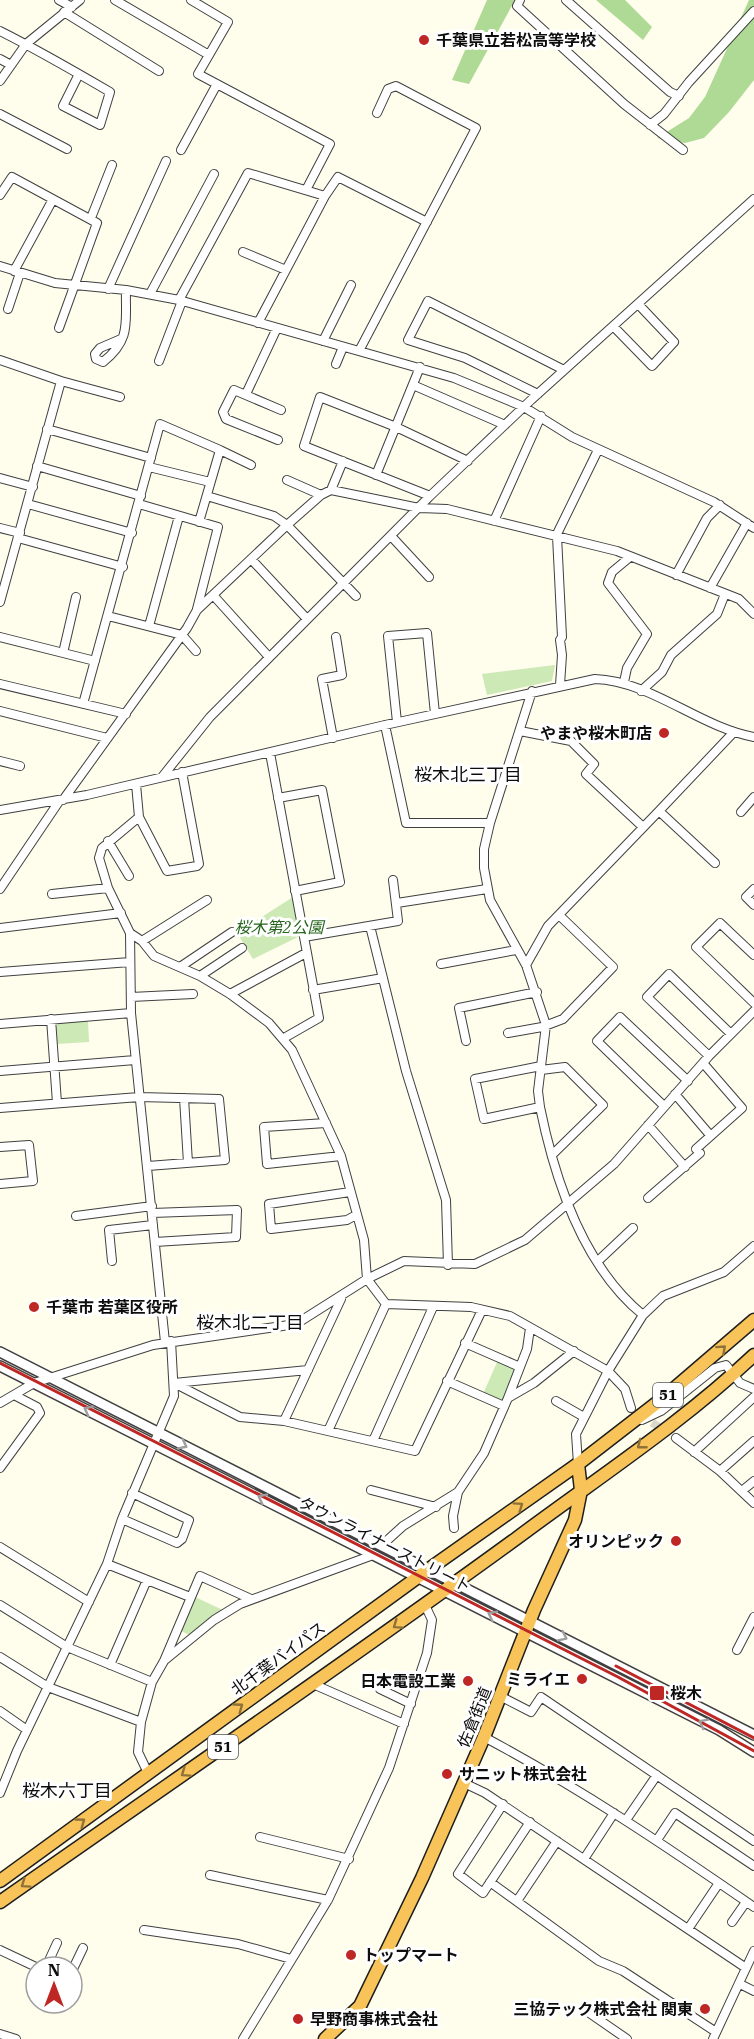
<svg xmlns="http://www.w3.org/2000/svg" width="754" height="2039" font-family="'IBM Plex Serif','Noto Sans JP',serif">
	<style>
		.green { fill: #cde9b6 }
		.forest { fill: #afda95 }
		.lines { fill: none; stroke-linecap: round; stroke-linejoin: round }
		.minor-tunnel { stroke: #dbd9cb; stroke-width: 8; stroke-dasharray: 8 4; stroke-linecap: butt }
		.minor-casing { stroke: #404040; stroke-width: 10 }
		.tertiary-casing { stroke: #404040; stroke-width: 12 }
		.trunk-casing { stroke: #1e1e1e; stroke-width: 15 }
		.minor { stroke: #fff; stroke-width: 8 }
		.tertiary { stroke: #fff; stroke-width: 9 }
		.trunk { stroke: #f8c45a; stroke-width: 12 }
		.rail { stroke: #be2723; stroke-width: 3 }
		.oneway { stroke: #8e7237 }
		.oneway2 { stroke: #9e9e9e }
		.poi-dot { fill: #be2723; stroke: #fff; stroke-width: 2 }
		.labels { text-anchor: middle; stroke-width: 6; stroke-linejoin: round; paint-order: stroke }
		.shield { fill: #fff; stroke: #565656; stroke-width: 1.5 }
		.shield-label { font-size: 15px; font-weight: bold; fill: #0d0d0d }
		.poi-label { font-size: 16px; font-weight: bold; fill: #0d0d0d; stroke: #fff; text-anchor: start }
		.park-label { font-size: 16px; font-style: italic; fill: #26651c; stroke: #fff }
		.street-label { font-size: 16px; fill: #0d0d0d; stroke: #fff }
		.neighbourhood-label { font-size: 18px; fill: #0d0d0d; stroke: #fff }
	</style>
	<rect width="100%" height="100%" fill="#fffdec"/>
	<!-- green -->
	<path class="green" d="M555,665L552,681L487,695L482,674Z
		M293,897L300,936L253,959L237,933Z
		M88,1021L89,1042L56,1044L54,1028L59,1023Z
		M498,1360L515,1368V1372L503,1399L499,1400L483,1394Z
		M195,1597L225,1611L192,1636L181,1631Z"/>
	<!-- forest -->
	<path class="forest" d="M487,0H515L469,84L452,80Z
		M596,0H625L652,27L643,40Z
		M749,0H754V80L729,112L704,138L685,143L657,138L689,118L705,97Z"/>
	<g class="lines">
		<!-- minor-tunnel -->
		<path class="minor-tunnel" d="M642,1416L676,1438"/>
		<!-- minor casing -->
		<g class="minor-casing">
			<path id="minor" d="M59,0L72,7
				M115,0L209,55L228,22L191,0
				M520,0L517,6L624,104L683,150
				M566,0L670,92L679,96
				M64,12L159,71
				M0,31C38,50 74,71 110,92L100,125L63,106L79,74
				M209,55L198,74L330,144L306,190
				M0,59L11,65
				M0,81L26,44L80,0
				M0,114L67,149
				M650,125L664,114L689,82L754,11
				M181,150L217,84
				M0,195L12,177L97,223L59,328
				M91,218L112,165
				M243,252L286,270
				M0,266L55,283L126,290L179,300L454,378L524,407L572,437L714,502L754,528
				M14,271L52,201
				M108,289L166,161
				M150,294L214,174
				M179,300L248,173L325,196L338,177L427,222
				M8,309L20,273
				M258,323L325,196
				M613,326L652,366L674,342L638,304
				M121,339L100,348L95,354L96,359L103,362C132,339 125,321 126,290
				M323,341L351,285
				M359,351L476,128L396,86L388,89L377,113
				M0,360L61,381L0,602
				M159,361L182,301
				M336,364L343,347
				M61,381L120,397
				M413,385L505,425
				M246,394L277,328
				M538,394L465,358L408,340L428,301L564,370
				M47,429L151,458
				M278,440L226,419L223,412L234,390L281,410
				M220,450L251,465
				M37,466L141,496
				M149,467L210,482
				M376,475L420,367
				M0,478L33,487
				M287,480L321,495
				M331,490L343,461
				M207,496L274,516L287,525L356,596
				M430,496L304,446L320,397L396,427L468,461
				M28,504L132,533
				M139,504L218,527L197,609
				M494,521L541,416
				M0,528L20,533
				M391,536L429,577
				M556,536L598,450
				M557,536L562,637L560,640L562,655L560,685
				M18,538L123,567
				M251,559L307,619
				M676,575L707,518L720,505
				M710,588L747,523
				M213,595L269,657
				M108,616L182,635L196,651
				M149,626L179,516
				M0,637L95,661
				M63,653L76,597
				M624,682L627,668L647,634L608,583L612,572L630,557
				M0,684L126,714
				M532,691L490,823L484,849V868L490,900L526,965L546,1025L538,1091L540,1107C555,1181 583,1266 643,1315
				M641,691L662,672L671,655L717,614L725,594
				M83,704L160,424L220,450L199,522
				M0,711L107,738
				M397,722L388,636L427,633L435,714
				M385,725L406,823H490
				M520,731L571,741L594,764L586,774L643,827
				M333,738L322,679L342,675L336,637
				M270,753L319,1018L284,1038
				M0,761L20,766
				M162,777L210,717L430,496L531,400L754,199
				M136,784L139,817L167,871L197,866L199,864L182,772
				M278,798L322,790L340,882L295,891
				M63,800L187,628L197,610L287,525L321,495L331,490L419,508L447,509L617,551L739,599L754,614
				M0,810L87,795L385,725L595,679C651,681 699,727 754,737
				M659,811L733,733
				M741,812L754,797
				M139,817L102,848L99,858L108,888L130,933L142,941L154,956L200,976L230,994L269,1023L292,1050L341,1156L364,1240L367,1279L386,1304L471,1307L510,1316L608,1371L625,1389L631,1408
				M108,841L129,876
				M0,889L60,800
				M754,889L746,897L754,905
				M52,894L108,888
				M397,903L487,889
				M370,926L406,1071L446,1200L448,1265
				M0,928L121,913
				M130,933L131,1013L165,1342
				M304,937L398,921L393,880
				M142,941L207,900
				M754,955L720,923L696,947L754,1003
				M441,964L516,950
				M526,965L548,926L659,811L715,863
				M180,967L232,932
				M0,972L130,962
				M200,976L242,948
				M313,990L383,978
				M230,994L306,953
				M131,997L193,994
				M51,1019L57,1103
				M0,1024L131,1013
				M508,1033L542,1027L563,1019L613,967L559,915
				M466,1041L459,1008L537,992
				M709,1056L647,997L669,974L731,1034
				M541,1070L565,1067L603,1105L553,1154
				M0,1071L135,1060
				M675,1094L710,1135
				M184,1098L188,1163
				M664,1106L597,1041L620,1017L688,1081
				M540,1107L484,1119L475,1079L541,1066
				M0,1108L139,1097L219,1099L225,1160L148,1166
				M326,1123L264,1127L267,1164L341,1156
				M648,1125L685,1167
				M0,1147L29,1145L33,1181L0,1184
				M350,1192L269,1204L271,1229L347,1220L356,1215
				M648,1198L700,1153L696,1149L742,1108L703,1063
				M152,1213L237,1210L236,1237L155,1242
				M76,1216L152,1206
				M112,1261L109,1230L153,1225
				M598,1261L633,1228
				M465,1343L520,1367
				M308,1370L174,1383L240,1417L284,1421L415,1451L482,1310
				M447,1381L504,1406
				M508,1398L527,1349L530,1328
				M556,1401L584,1417
				M0,1403L34,1383L153,1345L296,1324L367,1279L404,1261L475,1264L525,1240L614,1164L709,1056L754,1011
				M642,1420L661,1411L715,1368L726,1365L740,1383L754,1389
				M284,1421L341,1299
				M328,1431L386,1304
				M676,1438L720,1471L754,1503
				M373,1441L433,1307
				M694,1452L754,1397
				M578,1464L576,1434L608,1371L643,1315L663,1296L724,1272L754,1246
				M0,1468L40,1413L37,1407L14,1395
				M720,1471L754,1441
				M371,1490L436,1507
				M743,1490L754,1481
				M122,1519L177,1543L182,1539L189,1520L132,1493
				M454,1528L453,1516L458,1492
				M382,1545L403,1526L458,1492L484,1453L508,1398L534,1383L574,1351
				M0,1547L89,1602
				M107,1564L190,1597
				M0,1605L67,1647L152,1682
				M737,1650L754,1617
				M0,1657L48,1687L141,1722
				M165,1660L214,1620L240,1604L373,1555
				M110,1665L147,1580
				M313,1684L404,1724
				M380,1689L411,1704
				M500,1696L531,1712L541,1697L754,1841
				M0,1711L27,1730
				M484,1737C578,1787 666,1846 754,1907
				M148,1773L138,1752L141,1722L152,1682L164,1661L200,1576L251,1599
				M464,1783L485,1793L746,1968
				M0,1793L17,1751L107,1564L122,1519L174,1396L171,1341
				M503,1804L458,1874L483,1893L530,1822
				M626,1820L657,1775
				M260,1837L349,1859
				M657,1840L675,1813L754,1866
				M584,1859L614,1813
				M210,1875L328,1900
				M490,1882L599,1961L623,1971L716,2032
				M517,1901L557,1841
				M732,1922L746,1902
				M688,1929L719,1883
				M144,1930L238,1944L291,1959
				M0,1950L36,1967
				M46,1967L57,1943
				M72,1971L83,1948
				M740,1984L754,1991
				M585,2010L627,2039
				M0,2034L16,2039
				M243,2039L328,1900L389,1768L427,1653L432,1620L425,1605
				M713,2039L754,1951"/>
		</g>
		<!-- tertiary casing -->
		<g class="tertiary-casing">
			<path id="tertiary" d="M0,1352L754,1735
				M0,1366L719,1730L754,1752"/>
		</g>
		<!-- trunk casing -->
		<g class="trunk-casing">
			<path id="trunk" d="M0,1881L429,1569L578,1464L662,1399L754,1320
				M0,1902C173,1781 347,1662 517,1538C596,1479 682,1423 754,1355
				M325,2039L360,2006L422,1878L484,1737L534,1610L575,1520L581,1490L578,1464"/>
		</g>
		<!-- minor -->
		<use href="#minor" class="minor"/>
		<!-- tertiary -->
		<use href="#tertiary" class="tertiary"/>
		<!-- trunk -->
		<use href="#trunk" class="trunk"/>
		<!-- rail -->
		<path class="rail" d="M0,1363L618,1677L754,1751
			M616,1666L754,1738"/>
	</g>
	<!-- one-way arrows -->
	<defs><path id="oneway-chevron" d="M-2-3.5L2.5 0L-2 3.5" fill="none" stroke-width="1.6" stroke-linecap="round" stroke-linejoin="round" transform="scale(1.5)"/></defs>
	<g class="oneway">
		<use href="#oneway-chevron" transform="translate(722 1349) rotate(-42)"/>
		<use href="#oneway-chevron" transform="translate(641 1445) rotate(142)"/>
		<use href="#oneway-chevron" transform="translate(519 1506) rotate(-35)"/>
		<use href="#oneway-chevron" transform="translate(397 1625) rotate(145)"/>
		<use href="#oneway-chevron" transform="translate(239 1707) rotate(-36)"/>
		<use href="#oneway-chevron" transform="translate(185 1773) rotate(145)"/>
		<use href="#oneway-chevron" transform="translate(81 1822) rotate(-36)"/>
		<use href="#oneway-chevron" transform="translate(25 1884) rotate(145)"/>
	</g>
	<g class="oneway2">
		<use href="#oneway-chevron" transform="translate(88 1410) rotate(-153)"/>
		<use href="#oneway-chevron" transform="translate(183 1445) rotate(27)"/>
		<use href="#oneway-chevron" transform="translate(262 1498) rotate(-153)"/>
		<use href="#oneway-chevron" transform="translate(492 1615) rotate(-153)"/>
		<use href="#oneway-chevron" transform="translate(563 1637) rotate(26)"/>
		<use href="#oneway-chevron" transform="translate(703 1723) rotate(-153)"/>
	</g>
	<!-- markers -->
	<g class="poi-dot">
		<circle cx="424" cy="40" r="6"/>
		<circle cx="664" cy="733" r="6"/>
		<circle cx="34" cy="1307" r="6"/>
		<circle cx="676" cy="1541" r="6"/>
		<circle cx="582" cy="1679" r="6"/>
		<circle cx="468" cy="1681" r="6"/>
		<rect x="649" y="1685" width="16" height="16" rx="3"/>
		<circle cx="447" cy="1774" r="6"/>
		<circle cx="351" cy="1955" r="6"/>
		<circle cx="705" cy="2009" r="6"/>
		<circle cx="298" cy="2019" r="6"/>
	</g>
	<g class="labels">
		<!-- shield labels -->
		<g class="shield">
			<rect x="653" y="1383" width="30" height="24" rx="4.5"/>
			<rect x="208" y="1735" width="30" height="24" rx="4.5"/>
		</g>
		<g class="shield-label">
			<text x="668" y="1400">51</text>
			<text x="223" y="1752">51</text>
		</g>
		<!-- poi labels -->
		<g class="poi-label">
			<text x="436" y="46">千葉県立若松高等学校</text>
			<text x="652" y="739" text-anchor="end">やまや桜木町店</text>
			<text x="46" y="1313">千葉市 若葉区役所</text>
			<text x="664" y="1547" text-anchor="end">オリンピック</text>
			<text x="570" y="1685" text-anchor="end">ミライエ</text>
			<text x="456" y="1687" text-anchor="end">日本電設工業</text>
			<text x="670" y="1699">桜木</text>
			<text x="459" y="1780">サニット株式会社</text>
			<text x="363" y="1961">トップマート</text>
			<text x="693" y="2015" text-anchor="end">三協テック株式会社 関東</text>
			<text x="310" y="2025">早野商事株式会社</text>
		</g>
		<!-- park labels -->
		<g class="park-label">
			<text x="279" y="933">桜木第2公園</text>
		</g>
		<!-- street labels -->
		<g class="street-label">
			<text transform="translate(385 1544) rotate(27)" y="6">タウンライナーストリート</text>
			<text transform="translate(278 1658) rotate(-36)" y="6">北千葉バイパス</text>
			<text transform="translate(474 1717) rotate(-68)" y="6">佐倉街道</text>
		</g>
		<!-- neighbourhood labels -->
		<g class="neighbourhood-label">
			<text x="468" y="781">桜木北三丁目</text>
			<text x="250" y="1329">桜木北二丁目</text>
			<text x="67" y="1797">桜木六丁目</text>
		</g>
	</g>
	<!-- north arrow -->
	<g transform="translate(54 1985)"><circle r="28" fill="#ffffff" stroke="#9e9e9e" stroke-width="1.5"/>
	<path d="M0-4.5L10 22L0 15L-10 22Z" fill="#be2723"/>
	<text y="-9" font-size="16" font-weight="bold" text-anchor="middle" fill="#0d0d0d">N</text>
	</g>
</svg>
